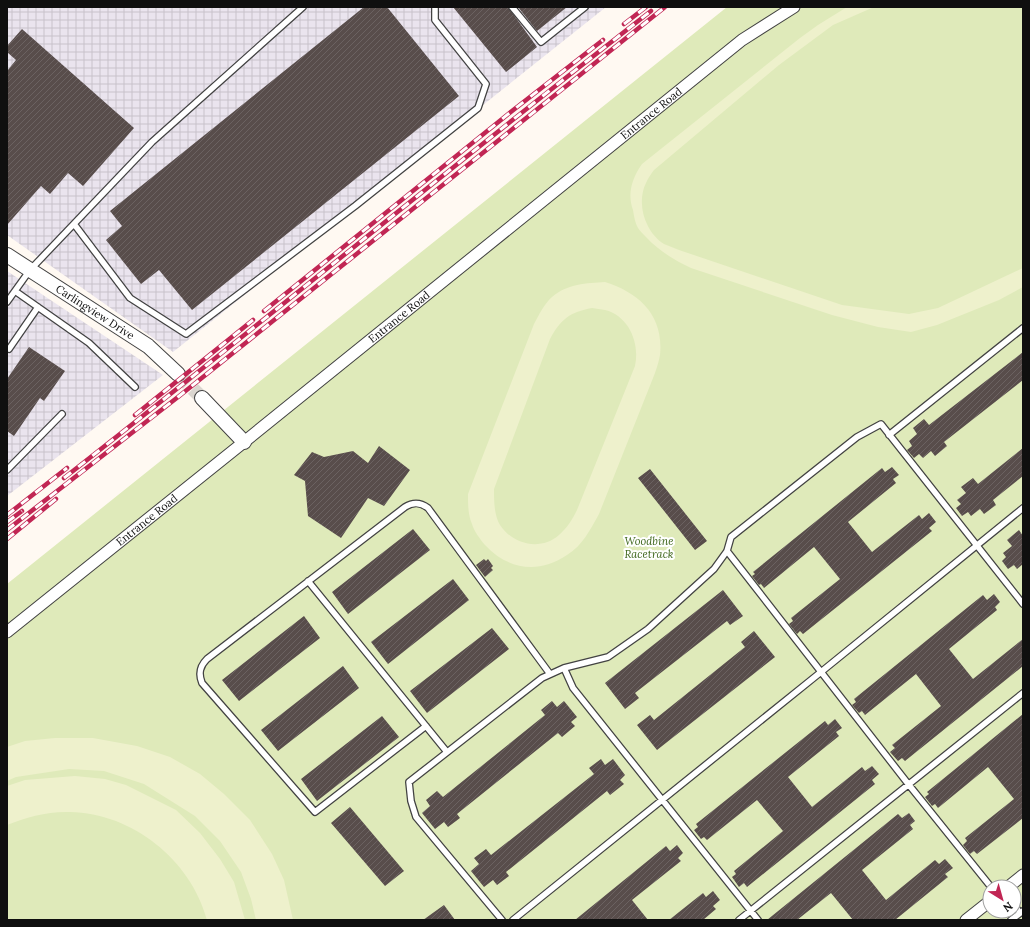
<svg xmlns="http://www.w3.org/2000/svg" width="1030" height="927" font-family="Lora,serif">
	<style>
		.industrial { fill: url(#industrial-grid) }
		.grass { fill: #dfeaba; fill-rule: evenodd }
		.pitch { fill: #eef1cc; fill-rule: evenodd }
		.building { fill: url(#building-hatch) }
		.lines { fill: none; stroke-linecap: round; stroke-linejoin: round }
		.tertiary-tunnel { stroke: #dbd6d0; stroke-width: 14; stroke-dasharray: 14 7; stroke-linecap: butt }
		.service-casing { stroke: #424242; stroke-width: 8 }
		.minor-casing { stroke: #424242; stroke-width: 13 }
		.tertiary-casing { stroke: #424242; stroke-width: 16 }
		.service { stroke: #fff; stroke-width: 5.5 }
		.minor { stroke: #fff; stroke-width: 11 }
		.tertiary { stroke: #fff; stroke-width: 14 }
		.rail-casing { stroke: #c12654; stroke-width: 4.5 }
		.rail { stroke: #fff; stroke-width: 3; stroke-dasharray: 9; stroke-linecap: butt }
		.labels { text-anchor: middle; stroke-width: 4; stroke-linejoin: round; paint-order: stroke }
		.street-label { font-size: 11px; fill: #0f0f0f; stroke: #fff }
		.park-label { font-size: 11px; font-style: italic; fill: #40681e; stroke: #fff }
	</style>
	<defs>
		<pattern id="industrial-grid" width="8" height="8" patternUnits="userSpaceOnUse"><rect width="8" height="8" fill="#eae4ee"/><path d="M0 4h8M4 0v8" fill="none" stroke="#c8c2cb"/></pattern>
		<pattern id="building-hatch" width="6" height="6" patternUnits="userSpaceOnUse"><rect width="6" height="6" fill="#584d4b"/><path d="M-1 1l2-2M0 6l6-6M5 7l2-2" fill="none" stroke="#6b6261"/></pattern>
	</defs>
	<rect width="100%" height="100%" fill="#fff9f2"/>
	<!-- industrial -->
	<path class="industrial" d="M7,7H606L173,352L7,235Z
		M7,271L163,375L7,496Z"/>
	<!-- grass -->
	<path class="grass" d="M727,7H1023V920H7V584ZM990,887H1014V911H990Z"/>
	<!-- pitch -->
	<path class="pitch" d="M847,7H874L833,25L779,65L654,170C651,174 648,178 646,183C636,203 645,232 664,244C669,246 674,248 679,250L842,305L909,314L938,308L1023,268V287L999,300L937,325L911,332L878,327L832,315L691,268C674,260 659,251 646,237C643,234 640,231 638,228C635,223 634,216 633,210C627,194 632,178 642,164L800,38L818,25Z
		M605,282C640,293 664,316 660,355C659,361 657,367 655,373L599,514C590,530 583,545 567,555C539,574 508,570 485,545C480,539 474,531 472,524C468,515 468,504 468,494L534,324C539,315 544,304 552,297C567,284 587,283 605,282ZM592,308C596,309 601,309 605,310C629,316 640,343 635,366L577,510C572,520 567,528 559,535C541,551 513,545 500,525C494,515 494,501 494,489L550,339C561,319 570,312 592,308Z
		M55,738H93L137,746L170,757L200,774L224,794L250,820L272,854L284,880L293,920H256L251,899L241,872L220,841L195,816L144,784L104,771L69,769L16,777L7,781V747L25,741Z
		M75,776L105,779L126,785L176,810L200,833L220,859L234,882L245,920H207C191,860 132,813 70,812C49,811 26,817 7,825V786L25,780Z"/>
	<!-- building -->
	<path class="building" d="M364,7H387L459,96L192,310L159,270L141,284L106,240L122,226L110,211Z
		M453,7H508L537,47L506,72Z
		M518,7H567L537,31Z
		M22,29L134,128L83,186L68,173L50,194L41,186L7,225V71L16,60L7,52V46Z
		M29,347L65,371L44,401L40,398L14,436L7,431V379Z
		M1023,352V380L944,442L947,446L935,456L931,451L923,458L919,454L914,458L907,450L912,446L909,441L917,434L913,428L924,419L929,425Z
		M379,446L410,470L384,506L368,498L341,538L308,516L305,481L294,475L312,452L324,457L353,451L368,463Z
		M1023,448V476L993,500L996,505L984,514L980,509L971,516L968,512L962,516L956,508L961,504L957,500L966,493L961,487L973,478L978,484Z
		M892,467L899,475L893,479L896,483L848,522L872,552L919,515L922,519L929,513L936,522L929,528L932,531L803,634L800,631L797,634L789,624L793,621L791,618L840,579L814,547L764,588L761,584L759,585L752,576L755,574L753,572L882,468L885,472Z
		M650,469L707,541L695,550L638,478Z
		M413,529L430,550L348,614L332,592Z
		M1019,530L1023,536V564L1017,569L1014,565L1008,569L1002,561L1006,557L1003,553L1012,546L1007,540Z
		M484,559L486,561L488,559L493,566L491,568L493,570L485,577L476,565Z
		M453,579L469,600L388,664L371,642Z
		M723,590L743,616L730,625L727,621L635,693L639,698L625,709L605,683Z
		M994,594L1000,602L995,607L997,610L949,649L973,679L1023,639V666L905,761L902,758L898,761L890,752L895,748L892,745L941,706L916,674L865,715L862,711L859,713L852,705L856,702L854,699L983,595L987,600Z
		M304,616L320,638L239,701L222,680Z
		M492,628L509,649L427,713L410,691Z
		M754,631L775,657L657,750L637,725L650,715L654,720L745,647L741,642Z
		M343,666L359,688L278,751L261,730Z
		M552,701L557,707L564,701L577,717L571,722L575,726L562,737L558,733L457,814L460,818L448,827L444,822L435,829L422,813L430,806L426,800L437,791L443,797L545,715L541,710Z
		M1023,714V818L977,854L974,851L970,854L963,845L967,841L965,838L1014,799L988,767L938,808L935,804L932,806L925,797L929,794L927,792Z
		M382,716L399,737L317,801L301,779Z
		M835,719L842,728L836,732L839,736L788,777L812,807L862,767L865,771L872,766L879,774L872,780L875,784L747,887L744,883L739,887L732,877L736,874L734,871L783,831L757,800L707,840L704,837L701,839L694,830L698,827L696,824L825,721L828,725Z
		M601,759L605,765L613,759L625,775L620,780L624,784L610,795L607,791L506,872L509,876L497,885L493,880L484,887L471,871L479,864L474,858L486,849L491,855L594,774L589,768Z
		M350,807L404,871L385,886L331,823Z
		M909,813L915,821L910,825L913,829L862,870L886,900L935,860L939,864L945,859L953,868L945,874L948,877L895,920H853L831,893L797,920H767L898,814L902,818Z
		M677,845L683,853L678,858L681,861L632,900L648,920H575L666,846L670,851Z
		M713,891L720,900L713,906L716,909L703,920H669L703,893L706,897Z
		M444,905L455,920H423Z"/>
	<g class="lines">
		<!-- tertiary-tunnel -->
		<path class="tertiary-tunnel" d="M178,374L202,398"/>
		<!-- service casing -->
		<g class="service-casing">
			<path id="service" d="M512,7L541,42L585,7
				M74,224L130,298L186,334L355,206L478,108L486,84L435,20V7
				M15,291L89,343L135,387
				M7,302L30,270L152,142L303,7
				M9,349L38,307
				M889,435L1023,328
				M7,470L62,414
				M727,551L909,785L991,887
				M308,581L447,752
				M564,668L573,688L758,920
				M426,726L315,812L202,683C198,673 200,666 207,659L405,507C413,502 420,502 428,508L550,674
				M1014,905L1020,913
				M502,920L416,817L411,801L409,782L542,678L564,668L608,657L648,629L714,569L727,551L731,537L857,437L881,424L1023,604
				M513,920L821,672L1023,508
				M739,920L1023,693
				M1011,920L1023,911"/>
		</g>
		<!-- minor casing -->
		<g class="minor-casing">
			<g id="minor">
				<path id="s1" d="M7,632L244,442L742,40L794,7"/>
				<path d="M1008,887L1023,875"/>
				<path d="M966,920L990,901"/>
			</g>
		</g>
		<!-- tertiary casing -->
		<g class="tertiary-casing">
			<g id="tertiary">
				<path id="s2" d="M7,255L148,346L178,374"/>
				<path d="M202,398L244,442"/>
			</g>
		</g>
		<!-- service -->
		<use href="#service" class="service"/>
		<!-- minor -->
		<use href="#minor" class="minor"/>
		<!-- tertiary -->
		<use href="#tertiary" class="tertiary"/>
		<!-- rail casing -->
		<g class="rail-casing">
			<path id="rail" d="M624,24L646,7
				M264,311L512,111L603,40
				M135,415L253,320
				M64,478C261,324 454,164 651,11
				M7,515L67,468
				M7,522L22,511
				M7,530L178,397L665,7
				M7,539L56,499"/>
		</g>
		<!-- rail -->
		<use href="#rail" class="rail"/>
	</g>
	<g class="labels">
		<!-- street labels -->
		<g class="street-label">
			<text dy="4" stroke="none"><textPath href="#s1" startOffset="827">Entrance Road</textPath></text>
			<text dy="4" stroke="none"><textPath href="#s2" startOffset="105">Carlingview Drive</textPath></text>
			<text dy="4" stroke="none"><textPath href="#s1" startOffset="503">Entrance Road</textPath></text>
			<text dy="4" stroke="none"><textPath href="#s1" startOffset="179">Entrance Road</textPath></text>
		</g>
		<!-- park labels -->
		<g class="park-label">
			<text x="649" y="545">Woodbine<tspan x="649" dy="13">Racetrack</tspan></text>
		</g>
	</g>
	<!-- border -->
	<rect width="1030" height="927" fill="none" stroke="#0f0f0f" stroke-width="16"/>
	<!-- north arrow -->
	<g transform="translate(1002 899) rotate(143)"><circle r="19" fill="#ffffff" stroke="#9f9f9f"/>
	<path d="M0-3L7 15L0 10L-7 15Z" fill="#c12654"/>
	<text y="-6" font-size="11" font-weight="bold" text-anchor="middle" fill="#0f0f0f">N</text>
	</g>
</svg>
